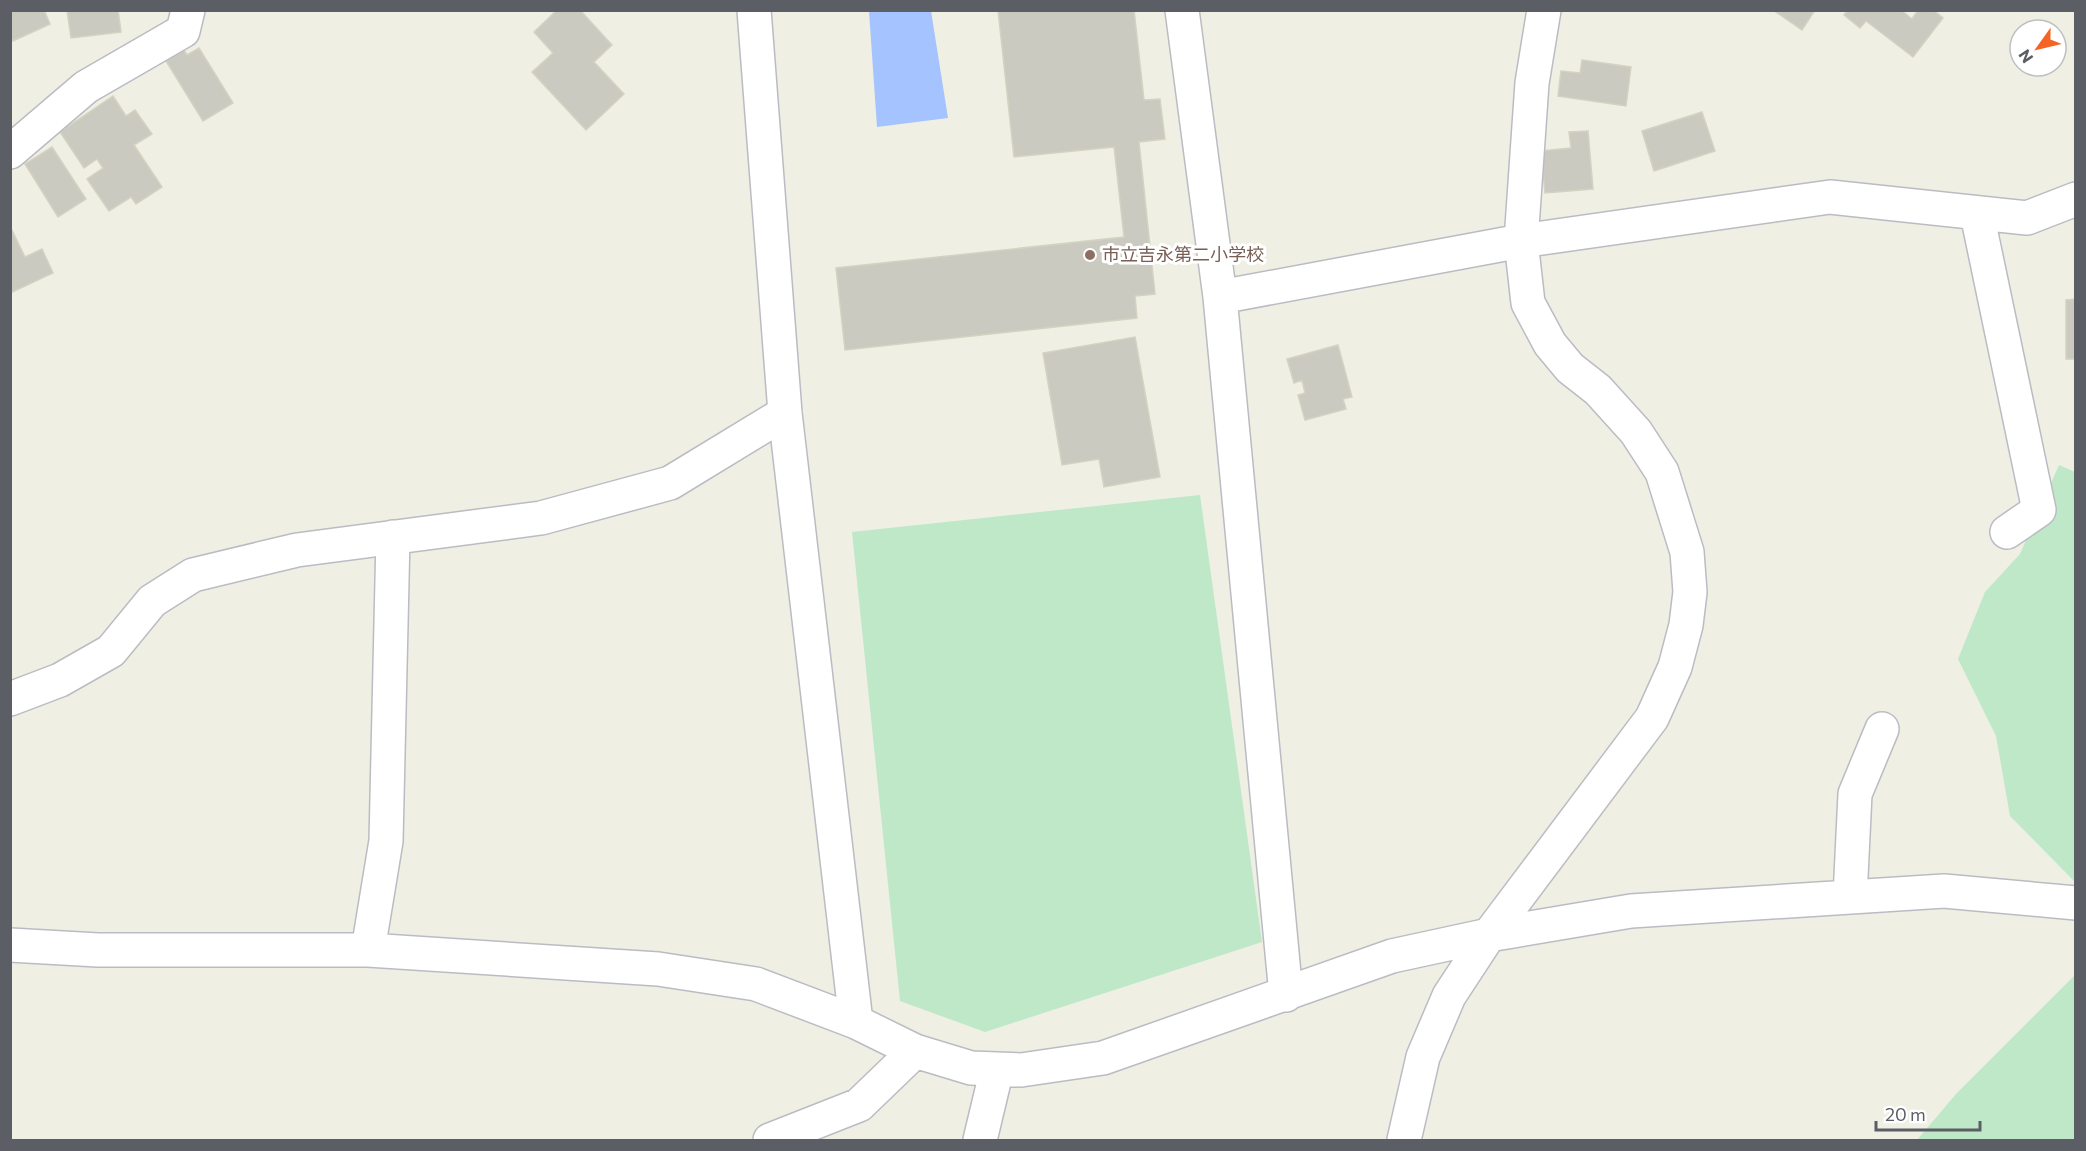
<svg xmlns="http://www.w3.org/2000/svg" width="2086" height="1151" font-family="Commissioner,'Noto Sans JP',sans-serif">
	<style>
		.green { fill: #bee8c8 }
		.water { fill: #a4c3ff }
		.building { fill: #cacac0; stroke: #d4d3c1; stroke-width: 1.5 }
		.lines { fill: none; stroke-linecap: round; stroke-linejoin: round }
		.minor-casing { stroke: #bbbcc3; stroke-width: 36 }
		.minor { stroke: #fff; stroke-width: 33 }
		.education-dot { fill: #8d6e63; stroke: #fff; stroke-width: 2 }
		.labels { text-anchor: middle; stroke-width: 6; stroke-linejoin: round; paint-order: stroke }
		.education-label { font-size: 18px; fill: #785e54; stroke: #fff; text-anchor: start }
	</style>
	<rect width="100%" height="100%" fill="#efefe4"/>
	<!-- green -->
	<path class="green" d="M2059,465L2075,472V882L2010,816L1996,736L1958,659L1985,592L2020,554Z
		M1200,495L1262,942L985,1032L900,1001L852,532Z
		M2075,975V1140H1917L1956,1094Z"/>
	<!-- water -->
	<path class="water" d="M869,11H931L948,118L877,127Z"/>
	<!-- building -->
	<path class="building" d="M10,10H44L50,24L13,41L10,34Z
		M67,10H118L121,32L71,38Z
		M557,10H580L612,45L594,62L624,94L586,130L532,72L553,53L534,32Z
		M998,10H1134L1144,100L1160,99L1165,139L1139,142L1155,294L1135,296L1137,318L845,350L836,268L1124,237L1114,147L1014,157Z
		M1773,10H1815L1802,30Z
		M1848,10H1901L1912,19L1918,10H1933L1943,18L1913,57L1866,21L1860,28L1844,15Z
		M199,48L233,103L203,121L166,61L184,50L187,55Z
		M1582,60L1631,67L1626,106L1558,96L1561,71L1580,73Z
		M113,96L126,116L135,110L152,134L134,145L162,187L136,204L131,197L109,211L87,179L103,168L97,159L84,168L60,132Z
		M1702,112L1715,151L1654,171L1642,131Z
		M1588,131L1593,189L1545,193L1541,151L1571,148L1569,132Z
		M52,147L86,199L58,217L25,164Z
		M10,226L25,257L42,249L53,273L10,293Z
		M2076,299V359H2066V300Z
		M1135,337L1160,477L1104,487L1099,459L1062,465L1043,353Z
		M1338,345L1352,397L1343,399L1346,409L1305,420L1298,395L1305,393L1302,380L1294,383L1287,359Z"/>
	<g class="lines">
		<!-- minor casing -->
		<g class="minor-casing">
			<path id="minor" d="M754,10L785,413L856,1022
				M1182,10L1220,297L1286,995
				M10,152L86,87L183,31L188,10
				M1977,214L2039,510L2007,532
				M1220,297L1521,241L1830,197L2027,218L2076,199
				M10,699L60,680L111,651L152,601L193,575L297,550L541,518L670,483L785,413
				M1850,897L1855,794L1882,729
				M10,945L98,950H368L658,969L756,984L856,1022L915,1051L971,1068L1021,1070L1103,1058L1392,956L1489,935L1631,911L1944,891L2076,903
				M368,950L386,841L393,537
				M770,1140L859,1105L915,1051
				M980,1140L997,1069
				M1404,1140L1423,1057L1449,996L1489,935L1652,718L1675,667L1686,625L1690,592L1687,552L1662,472L1636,432L1598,390L1570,368L1550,344L1528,303L1521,241L1532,83L1544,10"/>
		</g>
		<!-- minor -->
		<use href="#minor" class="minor"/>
	</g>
	<!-- markers -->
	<circle class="education-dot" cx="1090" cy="255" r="6"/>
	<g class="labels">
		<!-- education labels -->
		<g class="education-label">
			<text x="1102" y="261">市立吉永第二小学校</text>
		</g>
	</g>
	<!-- border -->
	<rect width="2086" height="1151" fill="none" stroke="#5c5e65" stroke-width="24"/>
	<!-- north arrow -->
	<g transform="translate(2038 48) rotate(236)"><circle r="28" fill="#ffffff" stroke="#bebfc1" stroke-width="1.5"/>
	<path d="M0-4.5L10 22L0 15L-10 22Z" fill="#f46424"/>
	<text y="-9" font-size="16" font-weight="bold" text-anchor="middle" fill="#5c5e65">N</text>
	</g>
	<!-- scale -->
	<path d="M1876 1121v9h104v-9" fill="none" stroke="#5c5e65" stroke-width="3"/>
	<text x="1885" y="1121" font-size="18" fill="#5c5e65" stroke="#ffffff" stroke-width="4.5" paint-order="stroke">20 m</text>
</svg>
